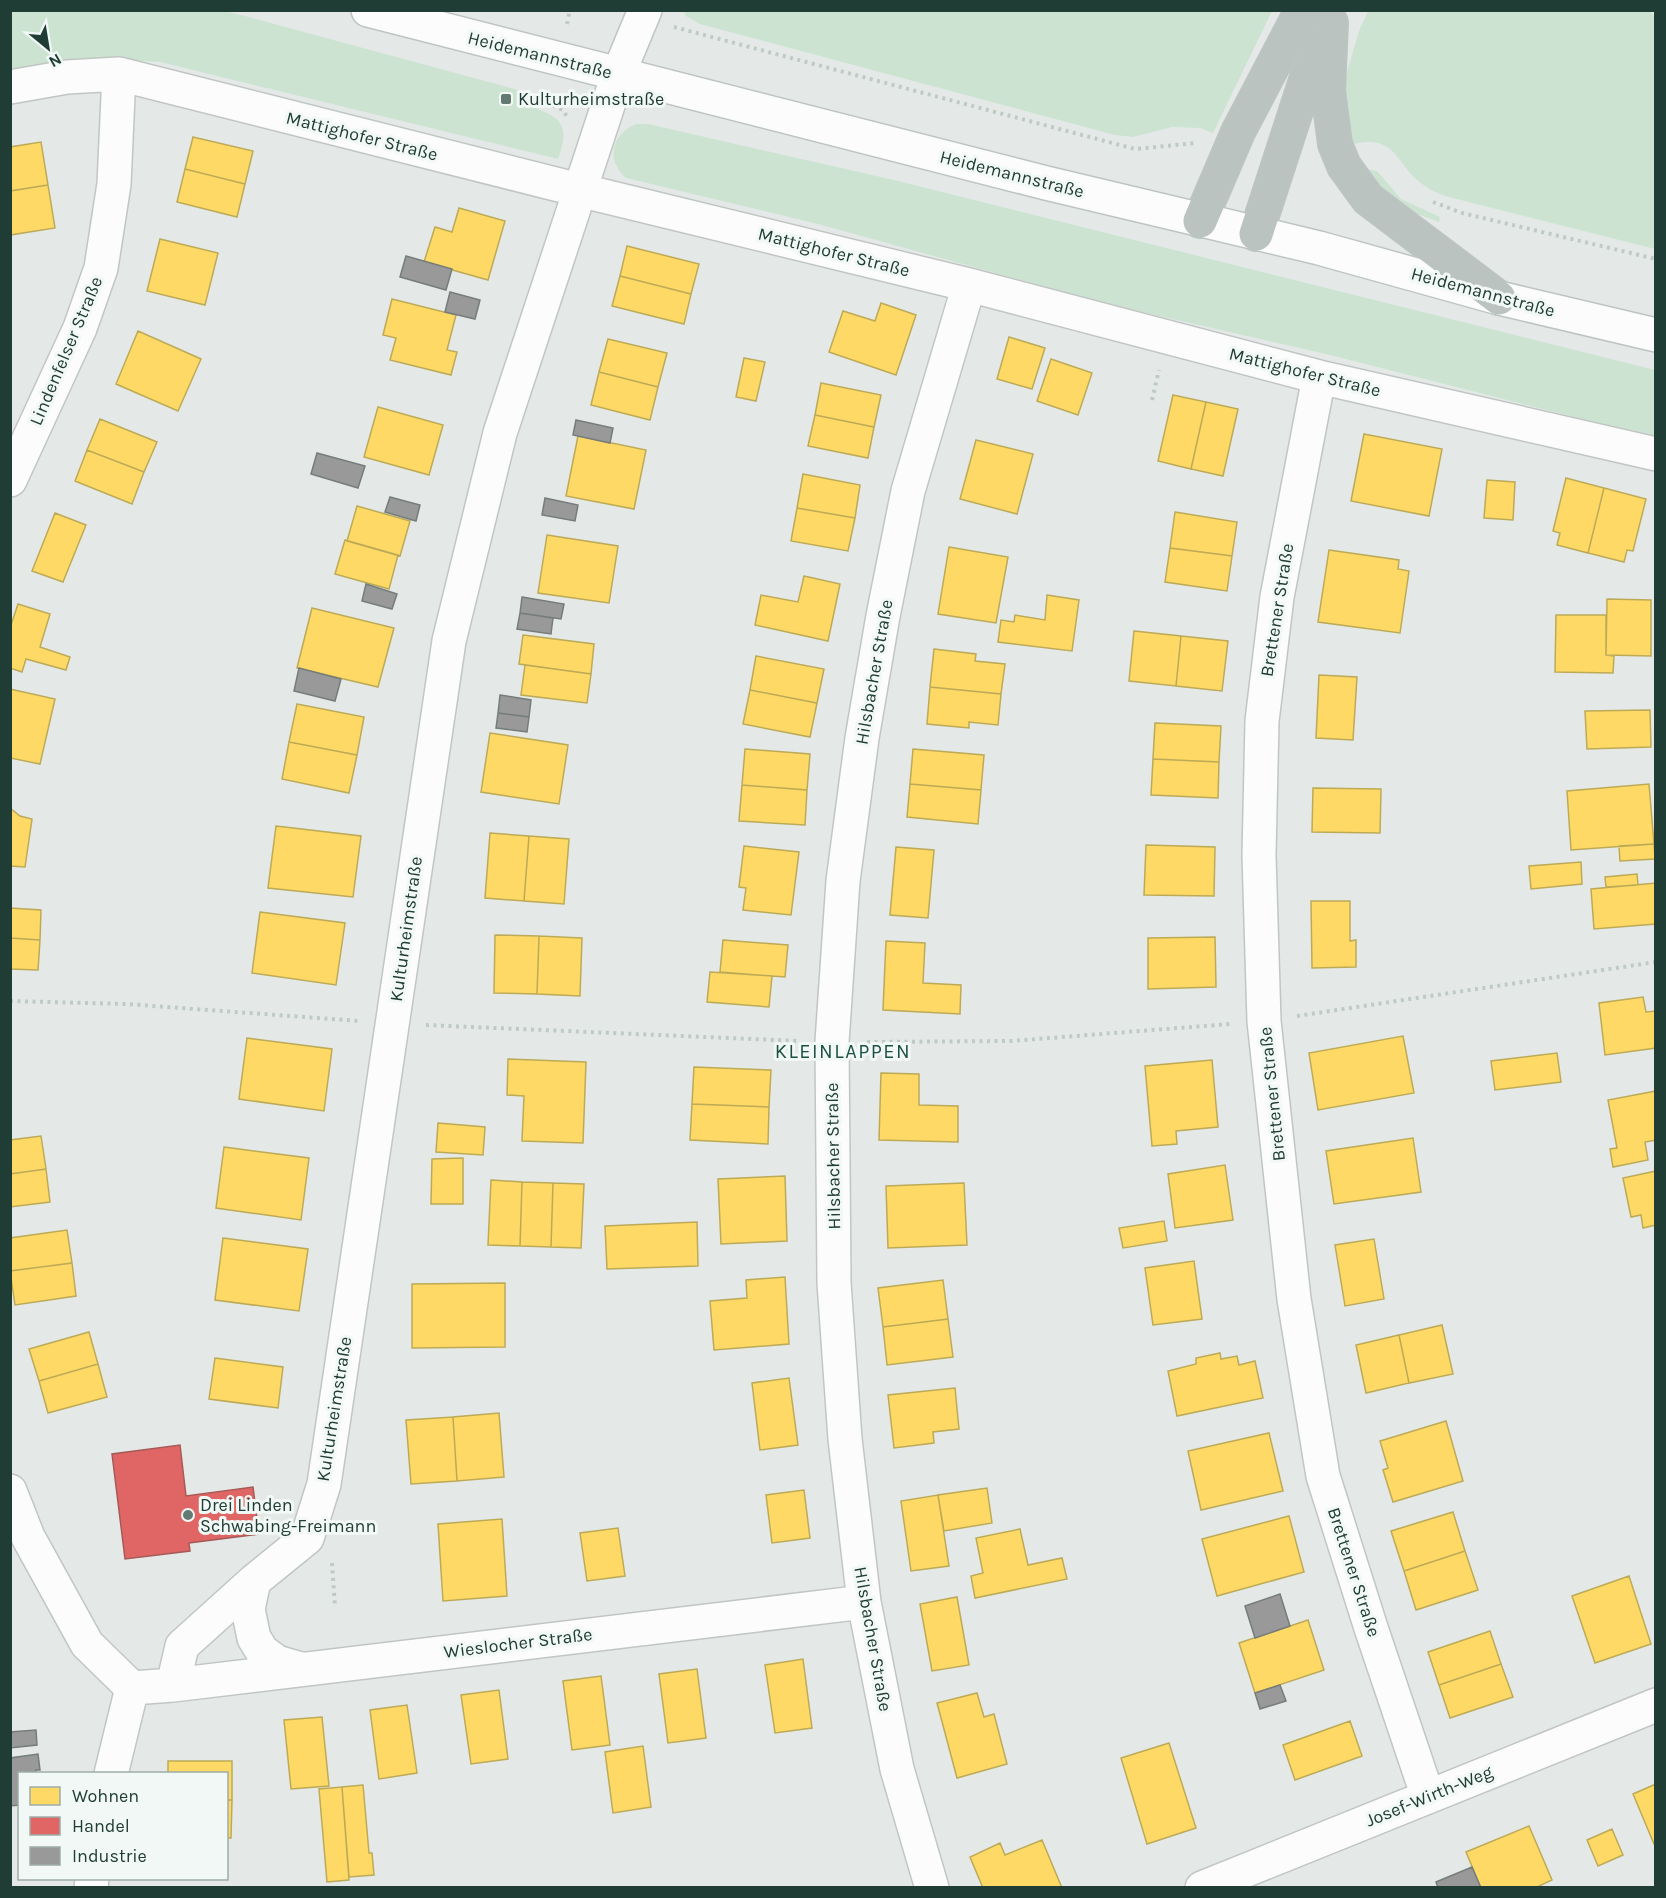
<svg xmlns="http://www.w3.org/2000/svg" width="1666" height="1898" font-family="Karla,sans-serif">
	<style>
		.green { fill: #cce3d2 }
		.homes { fill: #ffd966; stroke: #bcaa57; stroke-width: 1.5 }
		.shops { fill: #e06666; stroke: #a65a57; stroke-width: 1.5 }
		.industry { fill: #999; stroke: #757d7b; stroke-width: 1.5 }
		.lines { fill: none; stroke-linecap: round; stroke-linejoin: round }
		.minor-casing { stroke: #c1c6c4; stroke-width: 36 }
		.secondary-casing { stroke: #bdc5c2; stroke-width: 36 }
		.motorway-casing { stroke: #bcc5c2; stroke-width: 36 }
		.path { stroke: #c0cac5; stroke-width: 4; stroke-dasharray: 3 4.5; stroke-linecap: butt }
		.minor { stroke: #fbfcfb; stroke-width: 33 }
		.secondary { stroke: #fbfcfb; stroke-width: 33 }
		.motorway { stroke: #bac3c0; stroke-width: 33 }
		.poi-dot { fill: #657973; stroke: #f1f8f5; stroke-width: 2 }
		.labels { text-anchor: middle; stroke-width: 6; stroke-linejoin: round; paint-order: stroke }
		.street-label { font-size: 18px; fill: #203d35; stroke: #f1f8f5 }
		.poi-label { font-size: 18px; fill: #203d35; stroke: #f1f8f5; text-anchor: start }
		.neighbourhood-label { font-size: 20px; letter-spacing: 1.5px; fill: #1b5042; stroke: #f1f8f5 }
	</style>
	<rect width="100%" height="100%" fill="#e4e9e7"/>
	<!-- green -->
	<path class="green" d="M11,11H224L245,16L540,96L537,109C566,119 568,131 558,159L160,62L106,59L11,71Z
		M683,11H1272L1213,133L1200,128L1172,127L1133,137L1115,135L700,24L686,16Z
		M1368,11H1650L1656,19L1655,249L1445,196C1431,191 1420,184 1410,173C1401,163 1394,148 1381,144C1370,140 1358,143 1348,145L1342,89L1359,31Z
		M636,124H648L894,180L1655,370L1654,435L1586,420L1330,355L1111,305L818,224L626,178C605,159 612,134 636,124Z
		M1371,170L1377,171L1401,199L1440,217L1439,222L1401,208L1363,171Z"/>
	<!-- homes -->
	<path class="homes" d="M193,137L253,151L245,184L185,169Z
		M41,142L48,185L10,191V147Z
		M185,169L245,184L237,217L177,202Z
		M48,185L55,228L10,235V191Z
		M459,208L505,221L488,280L424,262L435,227L452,232Z
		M160,239L218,253L205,305L147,291Z
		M627,246L699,264L691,294L620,276Z
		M620,276L691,294L684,324L612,306Z
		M392,299L456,315L447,350L457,352L451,375L390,360L396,338L383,335Z
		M881,303L916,315L896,375L829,352L843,311L875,321Z
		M138,331L201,359L178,411L116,384Z
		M1009,337L1045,348L1032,389L997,379Z
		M608,339L667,353L658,387L599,372Z
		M744,358L765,362L756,401L736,397Z
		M1051,359L1092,373L1078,415L1037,401Z
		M599,372L658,387L650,420L591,405Z
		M821,383L881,395L874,427L815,415Z
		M1173,395L1206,402L1191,469L1158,461Z
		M1206,402L1238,409L1223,476L1191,469Z
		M378,407L443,425L429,475L364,457Z
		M815,415L874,427L868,458L808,446Z
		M100,419L157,442L144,472L87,450Z
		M1364,434L1442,449L1429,516L1351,501Z
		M578,436L646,450L634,509L566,496Z
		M976,440L1033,454L1017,514L960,499Z
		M87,450L144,472L132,504L75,481Z
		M803,474L860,485L855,518L797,508Z
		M1566,478L1604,488L1588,553L1557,545L1560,533L1553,531Z
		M1487,480L1515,482L1513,520L1484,518Z
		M1604,488L1646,499L1633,551L1627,550L1624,562L1588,553Z
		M357,506L410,521L400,556L347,541Z
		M797,508L855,518L848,551L791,541Z
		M1175,512L1237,522L1232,556L1170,548Z
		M55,513L86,525L63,582L32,571Z
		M547,535L618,546L609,603L538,593Z
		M345,540L398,555L389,589L335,574Z
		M949,547L1008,557L996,623L938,614Z
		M1170,548L1232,556L1227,591L1165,582Z
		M1329,550L1399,560L1398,569L1409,571L1400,633L1318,622Z
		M804,576L840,584L828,641L755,625L761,595L798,602Z
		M1047,595L1079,600L1072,651L998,642L1001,620L1014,622L1015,615L1045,620Z
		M1607,599L1651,600V656L1606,655Z
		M18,604L50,614L40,647L70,657L66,670L26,659L22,672L10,668V628Z
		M312,608L394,628L378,687L297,668Z
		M1556,615H1606V655L1614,656L1613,673L1555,672Z
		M1134,631L1181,636L1176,686L1129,681Z
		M523,635L594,644L591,674L519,664Z
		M1181,636L1228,641L1222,691L1176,686Z
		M934,649L976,654L975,661L1005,664L1001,694L930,687Z
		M756,656L824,669L817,703L750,690Z
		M525,665L591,674L587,703L521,695Z
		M1319,675L1357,677L1353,740L1316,738Z
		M930,687L1001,694L998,725L969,722V728L927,724Z
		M10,689L55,699L40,764L10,758Z
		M750,690L817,703L810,737L743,724Z
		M297,704L364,717L357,755L289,742Z
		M1650,710L1651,747L1587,749L1585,711Z
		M1155,723L1221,726L1219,762L1153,759Z
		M490,733L568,745L559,804L481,792Z
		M289,742L357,755L349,793L282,779Z
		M745,749L810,754L807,790L742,785Z
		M913,749L984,755L981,790L910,784Z
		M1153,759L1219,762L1218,798L1151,795Z
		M910,784L981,790L978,824L907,817Z
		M1649,784L1654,844L1571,850L1567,791Z
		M742,785L807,790L805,825L739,821Z
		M1313,788L1381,789L1380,833L1312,832Z
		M10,808L20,816L32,819L25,867L10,866Z
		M276,826L361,836L353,897L268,888Z
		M490,833L529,836L524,901L485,898Z
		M529,836L569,839L564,904L524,901Z
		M1654,844L1655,859L1620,861L1619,846Z
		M1146,845L1215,847L1214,896L1144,895Z
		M744,846L799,852L791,915L743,910L746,888L739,887Z
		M896,847L934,850L928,918L890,915Z
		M1581,862L1582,884L1531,889L1529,866Z
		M1637,874L1638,885L1606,887L1605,877Z
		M1656,883V924L1594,929L1591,889Z
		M1311,901H1350V941L1356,940V967L1312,968Z
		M10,908L41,910L40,940L10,938Z
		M260,912L345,923L336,985L252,973Z
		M495,935L539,936L537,994L494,993Z
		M539,936L582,938L580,996L537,994Z
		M1215,937L1216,987L1148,989V938Z
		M10,938L40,940L38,970L10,969Z
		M723,940L788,945L785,977L720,972Z
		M886,941L925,943L923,983L961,985L960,1014L883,1010Z
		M710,972L772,976L769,1007L707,1002Z
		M1643,997L1646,1012L1656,1011V1048L1605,1055L1599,1003Z
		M1403,1036L1414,1093L1318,1110L1309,1053Z
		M247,1038L332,1049L324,1111L239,1099Z
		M1557,1053L1561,1082L1495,1090L1491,1061Z
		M508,1059L586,1062L583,1143L522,1141L524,1096L507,1095Z
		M1212,1060L1218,1127L1176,1131L1177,1144L1152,1146L1145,1066Z
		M694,1067L771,1070L769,1107L692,1104Z
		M881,1073L919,1074V1105L958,1106V1142L879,1140Z
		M1656,1091V1140L1645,1142L1648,1160L1613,1167L1610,1149L1617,1148L1608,1100Z
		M692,1104L769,1107L768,1144L690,1140Z
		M438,1123L485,1127L483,1155L436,1152Z
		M41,1136L46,1169L10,1174V1140Z
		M1413,1138L1421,1192L1334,1204L1326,1151Z
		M224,1147L309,1158L301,1220L216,1208Z
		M463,1158V1204H431L432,1159Z
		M1225,1165L1233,1220L1175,1228L1168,1174Z
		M46,1169L50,1202L10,1207V1174Z
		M1656,1171V1225L1643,1228L1641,1215L1631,1217L1623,1178Z
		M785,1176L787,1241L721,1244L718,1179Z
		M491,1180L522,1182L520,1246L488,1245Z
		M522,1182L553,1183L551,1247L520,1246Z
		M553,1183L584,1184L581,1248L551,1247Z
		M964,1183L967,1245L888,1248L886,1186Z
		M1164,1221L1167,1241L1123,1248L1119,1228Z
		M697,1222L698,1266L607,1269L605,1226Z
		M67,1230L72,1263L10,1271V1238Z
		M223,1238L308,1249L299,1311L215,1300Z
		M1374,1239L1384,1299L1345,1306L1335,1245Z
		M1194,1261L1202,1319L1153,1325L1145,1268Z
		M72,1263L76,1296L15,1305L10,1271Z
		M785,1277L789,1344L714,1350L710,1301L747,1298L746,1280Z
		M943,1280L948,1319L883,1327L878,1288Z
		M505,1283V1347L412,1348V1284Z
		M948,1319L953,1357L887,1365L883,1327Z
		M1442,1325L1453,1374L1409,1383L1399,1335Z
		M89,1332L98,1364L39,1381L29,1349Z
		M1399,1335L1409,1383L1366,1393L1356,1345Z
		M1220,1353L1221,1359L1237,1356L1239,1365L1255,1361L1263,1398L1177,1416L1168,1371L1196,1364V1358Z
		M215,1358L283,1367L278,1408L209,1399Z
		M98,1364L107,1397L48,1413L39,1381Z
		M789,1378L798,1445L760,1450L752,1383Z
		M955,1388L959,1429L933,1432L934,1443L894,1448L888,1395Z
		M499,1413L504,1477L457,1481L453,1417Z
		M453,1417L457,1481L411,1484L406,1420Z
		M1446,1421L1463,1481L1393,1502L1383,1470L1388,1468L1380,1441Z
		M1269,1433L1283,1491L1201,1510L1188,1451Z
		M987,1488L992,1523L944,1531L938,1495Z
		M804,1490L810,1538L772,1543L766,1495Z
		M938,1495L949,1566L911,1571L901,1501Z
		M1453,1512L1465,1551L1404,1571L1391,1531Z
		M1289,1516L1304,1572L1217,1596L1202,1539Z
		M502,1519L507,1596L443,1601L438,1524Z
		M618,1528L625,1576L587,1581L580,1533Z
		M1020,1529L1028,1565L1062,1558L1067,1579L975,1598L971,1576L983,1573L976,1538Z
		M1465,1551L1478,1590L1416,1610L1404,1571Z
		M1629,1576L1651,1644L1595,1663L1572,1596Z
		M957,1597L969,1665L932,1671L920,1604Z
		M1308,1620L1324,1670L1255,1693L1239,1643Z
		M1490,1631L1501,1664L1439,1685L1428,1652Z
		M803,1659L812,1728L775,1733L765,1665Z
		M1501,1664L1513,1697L1450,1718L1439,1685Z
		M697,1669L706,1738L668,1743L659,1674Z
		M601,1676L610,1745L572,1750L563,1681Z
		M499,1690L508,1759L471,1764L461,1695Z
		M977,1693L984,1717L994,1714L1007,1764L957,1778L937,1703Z
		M407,1705L417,1773L379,1779L370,1710Z
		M322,1717L329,1786L291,1789L284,1720Z
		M1350,1721L1362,1756L1295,1780L1283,1745Z
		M1169,1743L1196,1828L1147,1844L1121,1758Z
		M643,1746L651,1807L613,1813L605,1752Z
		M168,1761H232V1800H226V1774H168Z
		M1656,1784V1844H1654L1633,1794Z
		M363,1785L369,1853H372L374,1875L349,1877L342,1787Z
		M342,1787L349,1880L327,1882L319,1789Z
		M226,1800H232L231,1838H226Z
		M1529,1826L1552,1880L1535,1888H1481L1466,1852Z
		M1612,1829L1623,1855L1598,1866L1587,1840Z
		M1042,1840L1062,1888H983L970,1857L1000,1843L1005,1855Z"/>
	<!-- shops -->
	<path class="shops" d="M180,1445L186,1496L253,1487L259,1534L189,1543L190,1551L125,1559L112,1454Z"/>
	<!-- industry -->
	<path class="industry" d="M406,256L452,269L446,290L400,277Z
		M450,292L480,300L475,319L445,312Z
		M576,420L613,428L610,443L573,435Z
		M317,453L365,466L358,488L311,474Z
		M390,497L420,505L416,521L385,512Z
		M545,498L578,505L575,521L542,515Z
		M366,584L397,594L392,609L362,601Z
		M522,597L564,604L561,619L520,613Z
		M520,613L553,618L551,634L517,629Z
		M299,668L341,679L335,701L294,691Z
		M500,695L531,700L529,717L498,713Z
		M498,713L529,717L527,732L496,728Z
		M1280,1594L1290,1626L1255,1638L1245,1606Z
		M1280,1685L1286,1701L1260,1709L1255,1693Z
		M36,1730L37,1745L10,1748V1732Z
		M38,1754L40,1770H36V1774H20V1805L10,1806V1758Z
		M1472,1867L1481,1888H1438L1436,1882Z"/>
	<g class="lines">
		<!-- minor casing -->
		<g class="minor-casing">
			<path id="minor" d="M10,87L67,77L119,74L579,190L969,285L1319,377L1656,454
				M1319,377L1277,597L1262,721L1259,855L1264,1021L1294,1299L1323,1476L1371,1628L1428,1797
				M10,480L80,328L101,268L114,184L119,74
				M10,1491L28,1537L87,1644L132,1688
				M254,1581L248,1609L254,1638L262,1651L277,1662L301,1669
				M173,1685L864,1602
				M111,1774L132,1688L173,1685L182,1646L254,1581L307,1538L324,1484L449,641L500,433L618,75L645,10
				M91,1888L92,1878
				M932,1888L897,1769L864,1602L845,1439L834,1283L832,1042L843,881L862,738L883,616L908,491L969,285
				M1202,1888L1656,1705"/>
		</g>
		<!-- secondary casing -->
		<g class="secondary-casing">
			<path id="secondary" d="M368,10L1046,183L1319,248L1499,298L1656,335"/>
		</g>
		<!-- motorway casing -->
		<g class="motorway-casing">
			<path id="motorway" d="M1331,23L1328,91L1335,144L1344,166L1368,199L1499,298
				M1200,221L1238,132L1302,10
				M1256,234L1307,77L1323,40"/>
		</g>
		<!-- path -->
		<path class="path" d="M567,24L570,10
			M674,27L1135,149L1196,143
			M551,93L549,104L563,110L567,117
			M1433,202L1462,213L1656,259
			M1152,400L1159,370
			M10,1001L126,1004L359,1021
			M1297,1016L1656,962
			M426,1025L799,1041
			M867,1042L1011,1041L1230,1024
			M332,1563L335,1607"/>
		<!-- minor -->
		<use href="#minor" class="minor"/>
		<!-- secondary -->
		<use href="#secondary" class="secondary"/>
		<!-- motorway -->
		<use href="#motorway" class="motorway"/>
	</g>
	<!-- markers -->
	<g class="poi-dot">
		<rect x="500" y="93" width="12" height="12" rx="3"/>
		<circle cx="188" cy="1515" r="6"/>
	</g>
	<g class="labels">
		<!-- street labels -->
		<g class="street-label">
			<text transform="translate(540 55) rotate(14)" y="6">Heidemannstraße</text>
			<text transform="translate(362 136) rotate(14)" y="6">Mattighofer Straße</text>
			<text transform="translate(1012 174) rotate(14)" y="6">Heidemannstraße</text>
			<text transform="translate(834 252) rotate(14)" y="6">Mattighofer Straße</text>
			<text transform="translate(1483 292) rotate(15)" y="6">Heidemannstraße</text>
			<text transform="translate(66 351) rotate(-67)" y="6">Lindenfelser Straße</text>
			<text transform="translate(1305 372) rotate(14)" y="6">Mattighofer Straße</text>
			<text transform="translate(1277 610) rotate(-81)" y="6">Brettener Straße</text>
			<text transform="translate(874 672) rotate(-80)" y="6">Hilsbacher Straße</text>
			<text transform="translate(406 929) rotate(-82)" y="6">Kulturheimstraße</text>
			<text transform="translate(1272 1094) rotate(-96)" y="6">Brettener Straße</text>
			<text transform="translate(833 1156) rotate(-91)" y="6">Hilsbacher Straße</text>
			<text transform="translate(334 1409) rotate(-81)" y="6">Kulturheimstraße</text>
			<text transform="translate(1354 1572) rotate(72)" y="6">Brettener Straße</text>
			<text transform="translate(873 1639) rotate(80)" y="6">Hilsbacher Straße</text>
			<text transform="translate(518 1643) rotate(-7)" y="6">Wieslocher Straße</text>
			<text transform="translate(1429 1796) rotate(-22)" y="6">Josef-Wirth-Weg</text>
		</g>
		<!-- poi labels -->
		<g class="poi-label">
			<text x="518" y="105">Kulturheimstraße</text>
			<text x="200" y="1511">Drei Linden<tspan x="200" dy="21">Schwabing-Freimann</tspan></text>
		</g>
		<!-- neighbourhood labels -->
		<g class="neighbourhood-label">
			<text x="843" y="1058">KLEINLAPPEN</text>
		</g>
	</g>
	<!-- border -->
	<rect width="1666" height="1898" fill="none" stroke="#203d35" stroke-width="24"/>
	<!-- legend -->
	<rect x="18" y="1772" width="210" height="108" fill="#f1f8f5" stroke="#9dada8" stroke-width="1.5"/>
	<rect x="30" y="1787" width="30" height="18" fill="#ffd966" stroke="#9dada8" stroke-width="1.5"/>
	<text x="72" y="1802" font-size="18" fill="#203d35">Wohnen</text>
	<rect x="30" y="1817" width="30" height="18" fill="#e06666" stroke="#9dada8" stroke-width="1.5"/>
	<text x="72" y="1832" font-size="18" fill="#203d35">Handel</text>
	<rect x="30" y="1847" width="30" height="18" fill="#999999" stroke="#9dada8" stroke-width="1.5"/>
	<text x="72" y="1862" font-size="18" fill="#203d35">Industrie</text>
	<!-- north arrow -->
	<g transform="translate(48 48) rotate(150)" stroke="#f1f8f5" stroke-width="4.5" paint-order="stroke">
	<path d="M0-4.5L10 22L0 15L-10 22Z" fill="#203d35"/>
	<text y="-9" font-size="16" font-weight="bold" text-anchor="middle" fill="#203d35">N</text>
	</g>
</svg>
